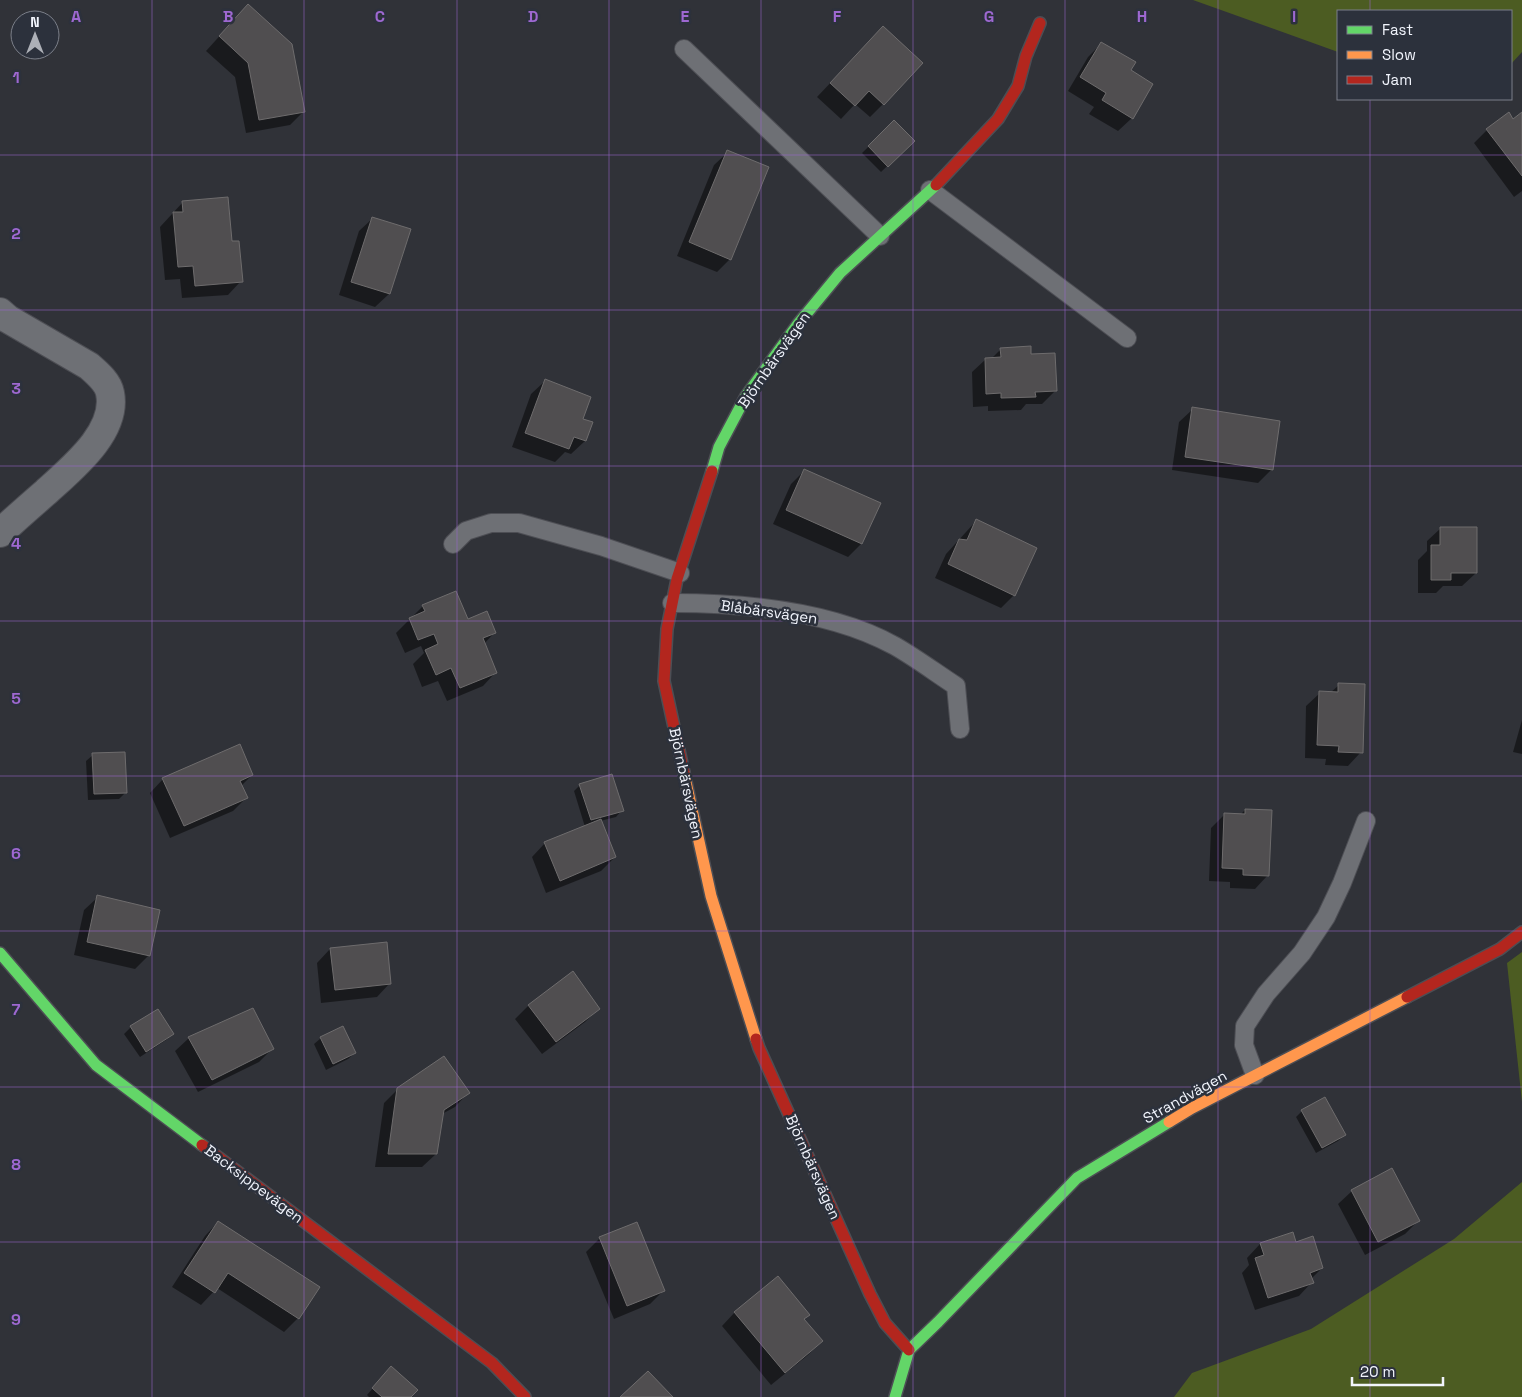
<svg xmlns="http://www.w3.org/2000/svg" width="1522" height="1397" font-family="'Space Grotesk',sans-serif">
	<style>
		.forest { fill: #4c5c22 }
		.shadow { fill: #0007 }
		.building { fill: #504e50; stroke: #6e6c6d }
		.lines { fill: none; stroke-linecap: round; stroke-linejoin: round }
		.lane-casing { stroke: #4d4e54; stroke-width: 20 }
		.street-casing { stroke: #4d4e54; stroke-width: 30 }
		.fast-casing { stroke: #4d4e54; stroke-width: 14 }
		.slow-casing { stroke: #4d4e54; stroke-width: 14 }
		.jam-casing { stroke: #4d4e54; stroke-width: 14 }
		.lane { stroke: #6e7075; stroke-width: 18 }
		.street { stroke: #6e7075; stroke-width: 28 }
		.fast { stroke: #63d668; stroke-width: 11 }
		.slow { stroke: #ff974d; stroke-width: 11 }
		.jam { stroke: #b3261e; stroke-width: 11 }
		.grid { fill: none; stroke: #9e68d1; stroke-width: 1; stroke-opacity: 0.55 }
		.labels { text-anchor: middle; stroke-width: 5; stroke-linejoin: round; paint-order: stroke }
		.street-label { font-size: 15px; fill: #f1f4fc; stroke: #2c313c }
		.grid-label { font-size: 16px; text-anchor: middle; font-weight: bold; fill: #9e68d1; stroke: #2c313c; stroke-width: 5; stroke-linejoin: round; paint-order: stroke }
	</style>
	<rect width="100%" height="100%" fill="#303238"/>
	<!-- forest -->
	<path class="forest" d="M1193,0H1522V52L1511,64V11H1338V52Z
		M1522,952V1102L1507,963Z
		M1522,1182V1397H1174L1192,1373L1311,1329L1454,1239Z"/>
	<!-- shadow -->
	<path class="shadow" d="M235,19L303,112L290,125L246,133L235,77L206,51Z
		M870,41L883,104L870,117L855,104L841,119L817,97Z
		M1102,43L1129,70L1132,118L1118,131L1089,114L1094,107L1068,91L1088,57Z
		M1522,113V191L1514,197L1474,143L1487,130L1513,120Z
		M894,122L913,141L881,172L862,153Z
		M728,152L730,259L717,272L677,256L714,165Z
		M183,202L231,243L241,281L228,295L182,298L180,279L165,280L160,227Z
		M373,218L389,294L375,307L339,295L359,231Z
		M1001,349L1030,355L1056,390L1042,404H1026L1021,410L988,411V406L973,407L972,372L986,359H991Z
		M545,381L581,419L591,423L585,441L571,454L565,452L555,462L512,447L531,394Z
		M1193,409L1272,469L1258,483L1172,470L1179,422Z
		M804,471L879,503L861,544L848,557L773,524L791,484Z
		M976,521L1014,595L1001,608L935,578L946,554Z
		M1441,528L1476,573L1462,586H1443L1436,593H1418V560L1427,551V541Z
		M455,592L467,621L495,632L484,644L496,672L483,686L447,701L438,681L422,687L413,664L424,653L421,646L405,653L396,633L423,606Z
		M1339,685L1361,752L1348,766L1325,765L1326,759L1305,758L1306,706L1320,693H1330Z
		M1522,720V754L1513,752Z
		M93,755L126,792L119,799L88,800L86,761Z
		M252,775L241,786L246,798L233,811L170,838L150,793L163,779Z
		M580,785L622,810L616,817L600,821L615,857L601,871L546,893L532,857L545,843L585,827L574,791Z
		M1245,810L1268,875L1255,889L1230,888V882L1209,881L1211,828L1224,815H1240Z
		M98,897L149,955L135,969L74,955L84,910Z
		M385,943L390,983L377,997L321,1003L317,963L330,949Z
		M529,1005L599,1008L585,1022L542,1054L515,1019Z
		M157,1010L173,1034L166,1040L140,1057L124,1034L131,1027Z
		M189,1038L272,1049L259,1062L198,1092L175,1051Z
		M321,1038L355,1053L348,1059L326,1070L314,1044Z
		M398,1089L468,1093L455,1107L442,1114L436,1154L422,1167H375L384,1103Z
		M1302,1111L1344,1135L1338,1141L1316,1153L1296,1117Z
		M1352,1191L1418,1221L1405,1234L1365,1255L1338,1204Z
		M218,1222L318,1287L298,1318L284,1332L217,1288L201,1305L172,1287L205,1236Z
		M636,1224L664,1290L650,1304L614,1319L586,1252L600,1238Z
		M1292,1234L1295,1244L1322,1268L1311,1279L1312,1282L1299,1296L1255,1310L1242,1273L1249,1265L1247,1258L1260,1244Z
		M735,1312L803,1319L821,1341L808,1355L771,1385L722,1326Z
		M385,1374L410,1397H369L367,1395Z"/>
	<!-- building -->
	<path class="building" d="M248,4L292,44L305,112L259,120L248,63L219,36Z
		M883,26L923,63L884,105L869,91L855,106L830,83Z
		M1101,42L1136,62L1131,70L1153,84L1133,119L1102,100L1106,93L1080,77Z
		M1509,112L1513,119L1522,112V176L1486,129Z
		M894,120L915,141L888,167L868,146Z
		M727,150L769,167L731,260L689,242Z
		M228,197L232,241H239L243,282L195,286L193,266L178,267L173,212H183L182,201Z
		M372,217L411,229L390,294L351,282Z
		M1031,346V354L1055,353L1057,391L1035,392L1036,397L1001,398V393L986,394L985,358L1001,357L1000,348Z
		M545,379L591,397L583,419L593,422L586,441L574,437L569,449L525,433Z
		M1192,407L1280,421L1273,470L1185,457Z
		M804,469L881,503L862,544L786,510Z
		M976,519L1037,548L1015,596L948,564L959,539L967,540Z
		M1440,527H1477V573H1451V580H1431V545H1440Z
		M456,591L468,619L487,611L496,633L483,638L497,673L460,688L451,668L436,675L425,650L438,644L434,634L418,640L409,618L425,611L422,605Z
		M1338,683L1365,684L1363,753L1338,752L1339,746L1317,745L1319,691L1338,692Z
		M240,744L253,775L240,781L248,798L184,826L162,778Z
		M125,752L127,793L94,794L92,753Z
		M612,774L624,811L591,820L579,784Z
		M1245,809L1272,810L1269,876L1243,875V869L1222,868L1224,813L1245,814Z
		M601,819L616,857L560,881L544,842Z
		M97,895L160,910L150,956L87,942Z
		M387,942L391,984L335,990L330,948Z
		M573,971L600,1009L556,1042L528,1005Z
		M253,1008L274,1049L212,1080L188,1037Z
		M158,1009L174,1034L146,1052L130,1026Z
		M343,1026L356,1053L333,1064L320,1037Z
		M444,1056L470,1093L444,1110L437,1154H388L397,1088Z
		M1325,1097L1346,1135L1322,1148L1301,1110Z
		M1392,1168L1420,1221L1378,1242L1351,1190Z
		M218,1221L320,1287L299,1319L228,1273L215,1293L184,1273Z
		M637,1222L665,1291L627,1306L599,1237Z
		M1293,1232L1296,1242L1313,1236L1323,1268L1310,1273L1314,1283L1268,1298L1255,1258L1264,1255L1260,1243Z
		M778,1276L810,1315L804,1319L823,1341L785,1373L734,1312Z
		M391,1366L418,1390L411,1397H382L372,1388Z
		M648,1371L673,1397H620Z"/>
	<g class="lines">
		<!-- lane casing -->
		<g class="lane-casing">
			<path id="lane" d="M684,49L880,236
				M930,190L1127,338
				M453,544L466,531L491,523H519L601,546L680,573
				M672,603C743,603 832,611 895,646C916,658 936,673 956,686L960,729
				M1255,1075L1244,1045L1245,1026L1266,994L1302,953L1326,917L1342,883L1366,821"/>
		</g>
		<!-- street casing -->
		<g class="street-casing">
			<path id="street" d="M0,312L8,319L89,366C97,373 108,382 110,393C118,432 71,469 46,492C31,505 15,519 0,533"/>
		</g>
		<!-- fast casing -->
		<g class="fast-casing">
			<path id="fast" d="M712,471L719,447L746,396L798,324L840,273L936,185
				M0,953L96,1065L202,1145
				M895,1397L909,1350L938,1322L1077,1178L1169,1122"/>
		</g>
		<!-- slow casing -->
		<g class="slow-casing">
			<path id="slow" d="M684,773L711,896L756,1039
				M1169,1122L1192,1108L1407,997"/>
		</g>
		<!-- jam casing -->
		<g class="jam-casing">
			<path id="jam" d="M936,185L998,119L1018,86L1026,56L1040,23
				M684,773L664,681L667,629L677,579L712,471
				M1407,997L1500,949L1522,932
				M756,1039L759,1048L870,1294L885,1323L909,1350
				M202,1145L492,1363L525,1397"/>
		</g>
		<!-- lane -->
		<use href="#lane" class="lane"/>
		<!-- street -->
		<use href="#street" class="street"/>
		<!-- fast -->
		<use href="#fast" class="fast"/>
		<!-- slow -->
		<use href="#slow" class="slow"/>
		<!-- jam -->
		<use href="#jam" class="jam"/>
	</g>
	<!-- grid -->
	<path class="grid" d="M152,0V1397M304,0V1397M457,0V1397M609,0V1397M761,0V1397M913,0V1397M1065,0V1397M1218,0V1397M1370,0V11M1370,99V1397M0,155H1522M0,310H1522M0,466H1522M0,621H1522M0,776H1522M0,931H1522M0,1087H1522M0,1242H1522"/>
	<g class="labels">
		<!-- street labels -->
		<g class="street-label">
			<text transform="translate(774 360) rotate(-55)" y="5">Björnbärsvägen</text>
			<text transform="translate(769 612) rotate(8)" y="5">Blåbärsvägen</text>
			<text transform="translate(686 783) rotate(78)" y="5">Björnbärsvägen</text>
			<text transform="translate(1185 1097) rotate(-29)" y="5">Strandvägen</text>
			<text transform="translate(813 1167) rotate(66)" y="5">Björnbärsvägen</text>
			<text transform="translate(254 1184) rotate(37)" y="5">Backsippevägen</text>
		</g>
	</g>
	<g class="grid-label">
		<text x="76" y="22">A</text>
		<text x="228" y="22">B</text>
		<text x="380" y="22">C</text>
		<text x="533" y="22">D</text>
		<text x="685" y="22">E</text>
		<text x="837" y="22">F</text>
		<text x="989" y="22">G</text>
		<text x="1142" y="22">H</text>
		<text x="1294" y="22">I</text>
		<text x="16" y="83">1</text>
		<text x="16" y="239">2</text>
		<text x="16" y="394">3</text>
		<text x="16" y="549">4</text>
		<text x="16" y="704">5</text>
		<text x="16" y="859">6</text>
		<text x="16" y="1015">7</text>
		<text x="16" y="1170">8</text>
		<text x="16" y="1325">9</text>
	</g>
	<!-- legend -->
	<rect x="1337" y="10" width="175" height="90" fill="#2c313c" stroke="#7b7f89"/>
	<rect x="1347" y="26" width="25" height="8" fill="#63d668" stroke="#7b7f89"/>
	<text x="1382" y="35" font-size="15" fill="#f1f4fc">Fast</text>
	<rect x="1347" y="51" width="25" height="8" fill="#ff974d" stroke="#7b7f89"/>
	<text x="1382" y="60" font-size="15" fill="#f1f4fc">Slow</text>
	<rect x="1347" y="76" width="25" height="8" fill="#b3261e" stroke="#7b7f89"/>
	<text x="1382" y="85" font-size="15" fill="#f1f4fc">Jam</text>
	<!-- north arrow -->
	<g transform="translate(35 35)"><circle r="24" fill="#2c313c" stroke="#7b7f89"/>
	<path d="M0-4L9 19L0 12L-9 19Z" fill="#adb0b7"/>
	<text y="-8" font-size="14" font-weight="bold" text-anchor="middle" fill="#f1f4fc">N</text>
	</g>
	<!-- scale -->
	<path d="M1352 1377v8h91v-8" fill="none" stroke="#f1f4fc" stroke-width="2.5"/>
	<text x="1360" y="1377" font-size="15" fill="#f1f4fc" stroke="#2c313c" stroke-width="4" paint-order="stroke">20 m</text>
</svg>
